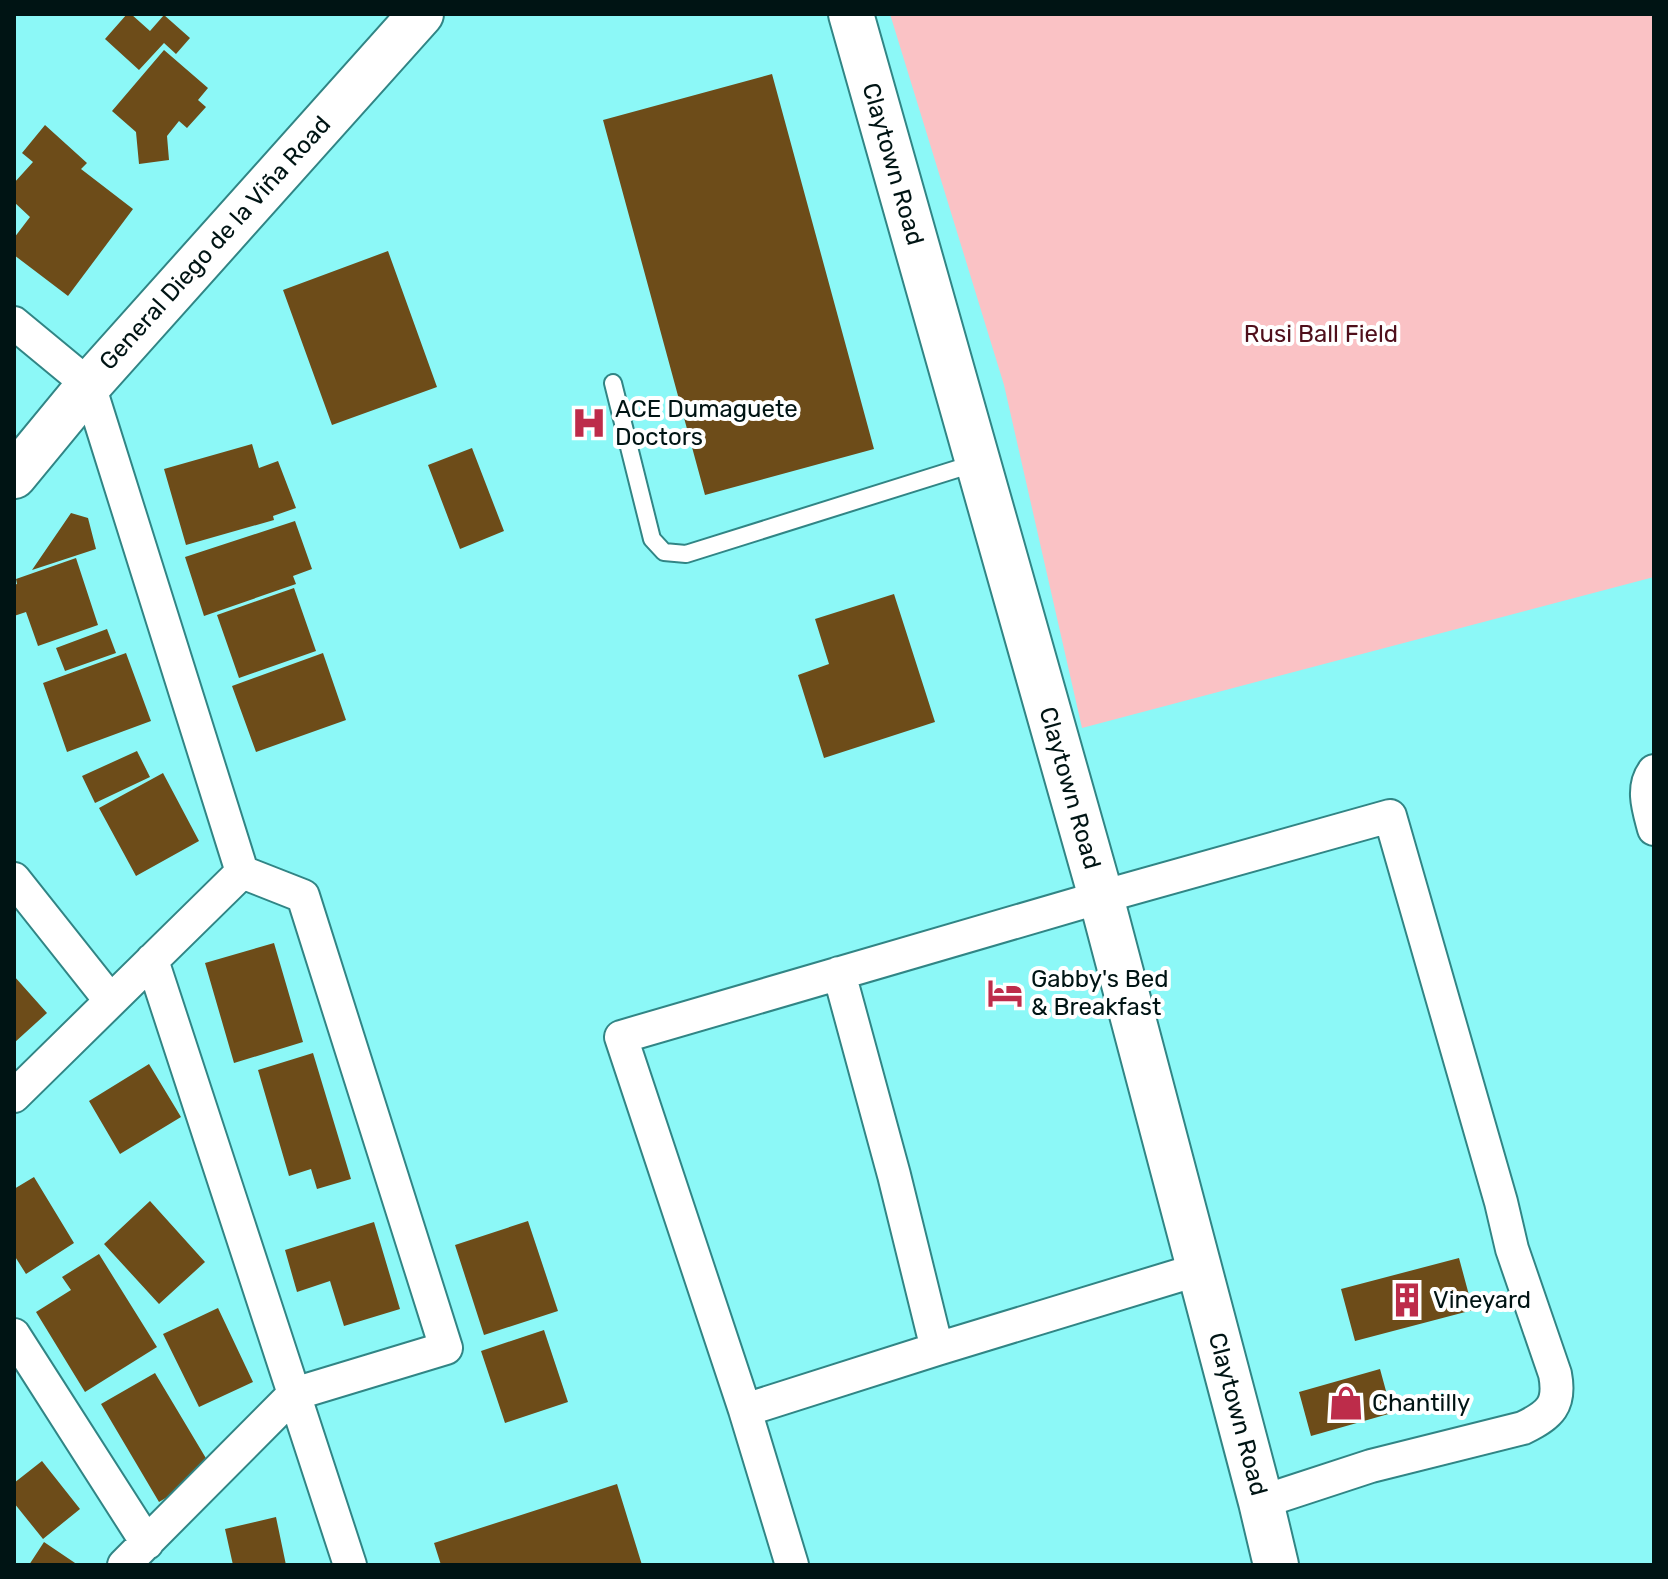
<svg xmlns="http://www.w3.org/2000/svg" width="1668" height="1579" font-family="Rubik,sans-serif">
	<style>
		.green { fill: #fac2c5 }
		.building { fill: #6d4c19 }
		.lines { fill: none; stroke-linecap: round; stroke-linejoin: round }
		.lane-casing { stroke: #318585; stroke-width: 20 }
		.street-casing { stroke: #318585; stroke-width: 36 }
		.secondary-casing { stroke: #318585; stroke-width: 48 }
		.lane { stroke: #fff; stroke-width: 16 }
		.street { stroke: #fff; stroke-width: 32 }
		.secondary { stroke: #fff; stroke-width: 44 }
		.labels { text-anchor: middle; stroke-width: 8; stroke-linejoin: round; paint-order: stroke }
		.street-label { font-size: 24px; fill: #001414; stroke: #fff }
		.park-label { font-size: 24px; fill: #4f0f1b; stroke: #fff }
		.poi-label { font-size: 24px; fill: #001414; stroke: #fff; text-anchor: start }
	</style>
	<rect width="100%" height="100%" fill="#8cf8f7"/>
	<!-- green -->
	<path class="green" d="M890,14H1654V577L1082,728L1004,385Z"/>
	<!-- building -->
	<path class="building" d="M127,14H131L150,31L164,15L190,38L176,54L164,43L139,70L105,39Z
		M164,50L208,88L198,100L206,107L187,128L179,121L167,136L169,160L139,164L136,132L112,111Z
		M772,74L874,449L705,495L603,120Z
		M45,125L87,163L81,169L133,209L68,296L14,255V238L30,217L14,202V183L33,162L22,153Z
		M388,251L437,387L332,425L283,290Z
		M252,444L259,468L278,461L296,508L273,516L274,520L186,545L164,469Z
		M472,448L504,531L460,549L428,465Z
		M71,513L88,518L96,549L32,570Z
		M295,521L312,569L293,576L296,584L204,616L185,557Z
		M76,558L98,625L38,646L26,612L14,616V585L17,584L16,579Z
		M294,588L316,651L239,678L217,615Z
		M894,594L935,722L824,758L798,675L829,664L815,619Z
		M107,629L116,653L65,671L56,648Z
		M126,653L151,721L67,752L43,683Z
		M323,653L346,720L256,752L232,686Z
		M137,751L150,777L95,803L82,776Z
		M163,773L199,841L136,876L99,808Z
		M274,943L303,1042L234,1063L205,963Z
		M14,976L47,1013L14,1043Z
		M313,1053L351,1179L317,1189L311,1169L289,1176L258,1070Z
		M149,1064L181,1117L120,1154L89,1101Z
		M34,1177L74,1243L26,1274L14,1255V1189Z
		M150,1201L205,1262L159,1304L104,1244Z
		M528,1221L558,1311L484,1335L455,1245Z
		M374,1222L400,1309L344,1326L330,1281L297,1292L285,1250Z
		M99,1254L157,1347L85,1392L36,1312L71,1290L62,1277Z
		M1459,1258L1473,1310L1355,1341L1341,1289Z
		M218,1308L253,1382L199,1407L163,1334Z
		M544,1330L568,1402L505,1423L481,1351Z
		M1380,1369L1392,1413L1311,1436L1299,1392Z
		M155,1373L213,1470L159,1502L101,1404Z
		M42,1461L80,1509L43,1539L14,1503V1483Z
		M617,1484L642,1565H441L434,1543Z
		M276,1517L286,1565H233L225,1529Z
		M44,1542L78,1565H29Z"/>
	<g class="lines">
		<!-- lane casing -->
		<g class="lane-casing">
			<path id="lane" d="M613,383L652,539L664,552L686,554L976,463"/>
		</g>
		<!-- street casing -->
		<g class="street-casing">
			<path id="street" d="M14,323L89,385L242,872
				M1654,771C1641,788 1649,810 1654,829
				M14,879L110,1000
				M152,960L350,1565
				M839,973L894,1175L937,1349
				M14,1096L242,872
				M14,1335L147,1543
				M745,1410L937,1349L1200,1269
				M124,1565L294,1394L446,1348L303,896L242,872
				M792,1565L745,1410L621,1037L1101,897L1390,816L1501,1202L1512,1249L1555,1374C1561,1405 1550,1415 1523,1428L1371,1466L1261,1502"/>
		</g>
		<!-- secondary casing -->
		<g class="secondary-casing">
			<path id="secondary" d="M851,14L1101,897L1261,1502L1276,1565
				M14,476L89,385L421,14"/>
		</g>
		<!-- lane -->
		<use href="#lane" class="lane"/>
		<!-- street -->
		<use href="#street" class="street"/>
		<!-- secondary -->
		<use href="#secondary" class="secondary"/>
	</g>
	<!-- icons -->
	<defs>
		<g id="hospital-bare" transform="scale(2.76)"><path d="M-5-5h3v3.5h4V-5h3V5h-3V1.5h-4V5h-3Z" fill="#bd2c4a" stroke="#fff" stroke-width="2.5" paint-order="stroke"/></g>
		<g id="hotel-bare" transform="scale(2.76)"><path d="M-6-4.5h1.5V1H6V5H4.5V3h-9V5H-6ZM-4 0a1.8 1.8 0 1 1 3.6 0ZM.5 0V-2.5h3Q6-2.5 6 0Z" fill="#bd2c4a" stroke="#fff" stroke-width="2.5" paint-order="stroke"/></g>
		<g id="building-bare" transform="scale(2.76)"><path d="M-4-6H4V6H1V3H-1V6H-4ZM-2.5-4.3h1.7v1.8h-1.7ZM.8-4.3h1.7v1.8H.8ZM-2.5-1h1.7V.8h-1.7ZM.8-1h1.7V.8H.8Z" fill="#bd2c4a" stroke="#fff" stroke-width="2.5" paint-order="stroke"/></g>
		<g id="shop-bare" transform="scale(2.76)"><path d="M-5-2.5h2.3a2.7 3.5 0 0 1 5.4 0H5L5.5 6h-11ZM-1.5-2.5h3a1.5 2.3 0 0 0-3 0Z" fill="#bd2c4a" stroke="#fff" stroke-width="2.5" paint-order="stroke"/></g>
	</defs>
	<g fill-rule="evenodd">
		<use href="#hospital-bare" x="589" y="423"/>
		<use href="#hotel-bare" x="1005" y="993"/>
		<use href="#building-bare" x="1407" y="1300"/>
		<use href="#shop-bare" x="1346" y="1403"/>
	</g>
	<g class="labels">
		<!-- street labels -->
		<g class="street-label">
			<text transform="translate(893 164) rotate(74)" y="8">Claytown Road</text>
			<text transform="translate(215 243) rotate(-48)" y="8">General Diego de la Viña Road</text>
			<text transform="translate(1070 788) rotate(74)" y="8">Claytown Road</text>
			<text transform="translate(1238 1414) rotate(75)" y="8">Claytown Road</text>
		</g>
		<!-- park labels -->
		<g class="park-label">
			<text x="1321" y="342">Rusi Ball Field</text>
		</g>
		<!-- poi labels -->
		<g class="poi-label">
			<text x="615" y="417">ACE Dumaguete<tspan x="615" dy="28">Doctors</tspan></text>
			<text x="1031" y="987">Gabby's Bed<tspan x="1031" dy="28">&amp; Breakfast</tspan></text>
			<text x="1433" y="1308">Vineyard</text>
			<text x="1372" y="1411">Chantilly</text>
		</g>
	</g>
	<!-- border -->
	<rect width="1668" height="1579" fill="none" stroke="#001414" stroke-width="32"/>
</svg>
